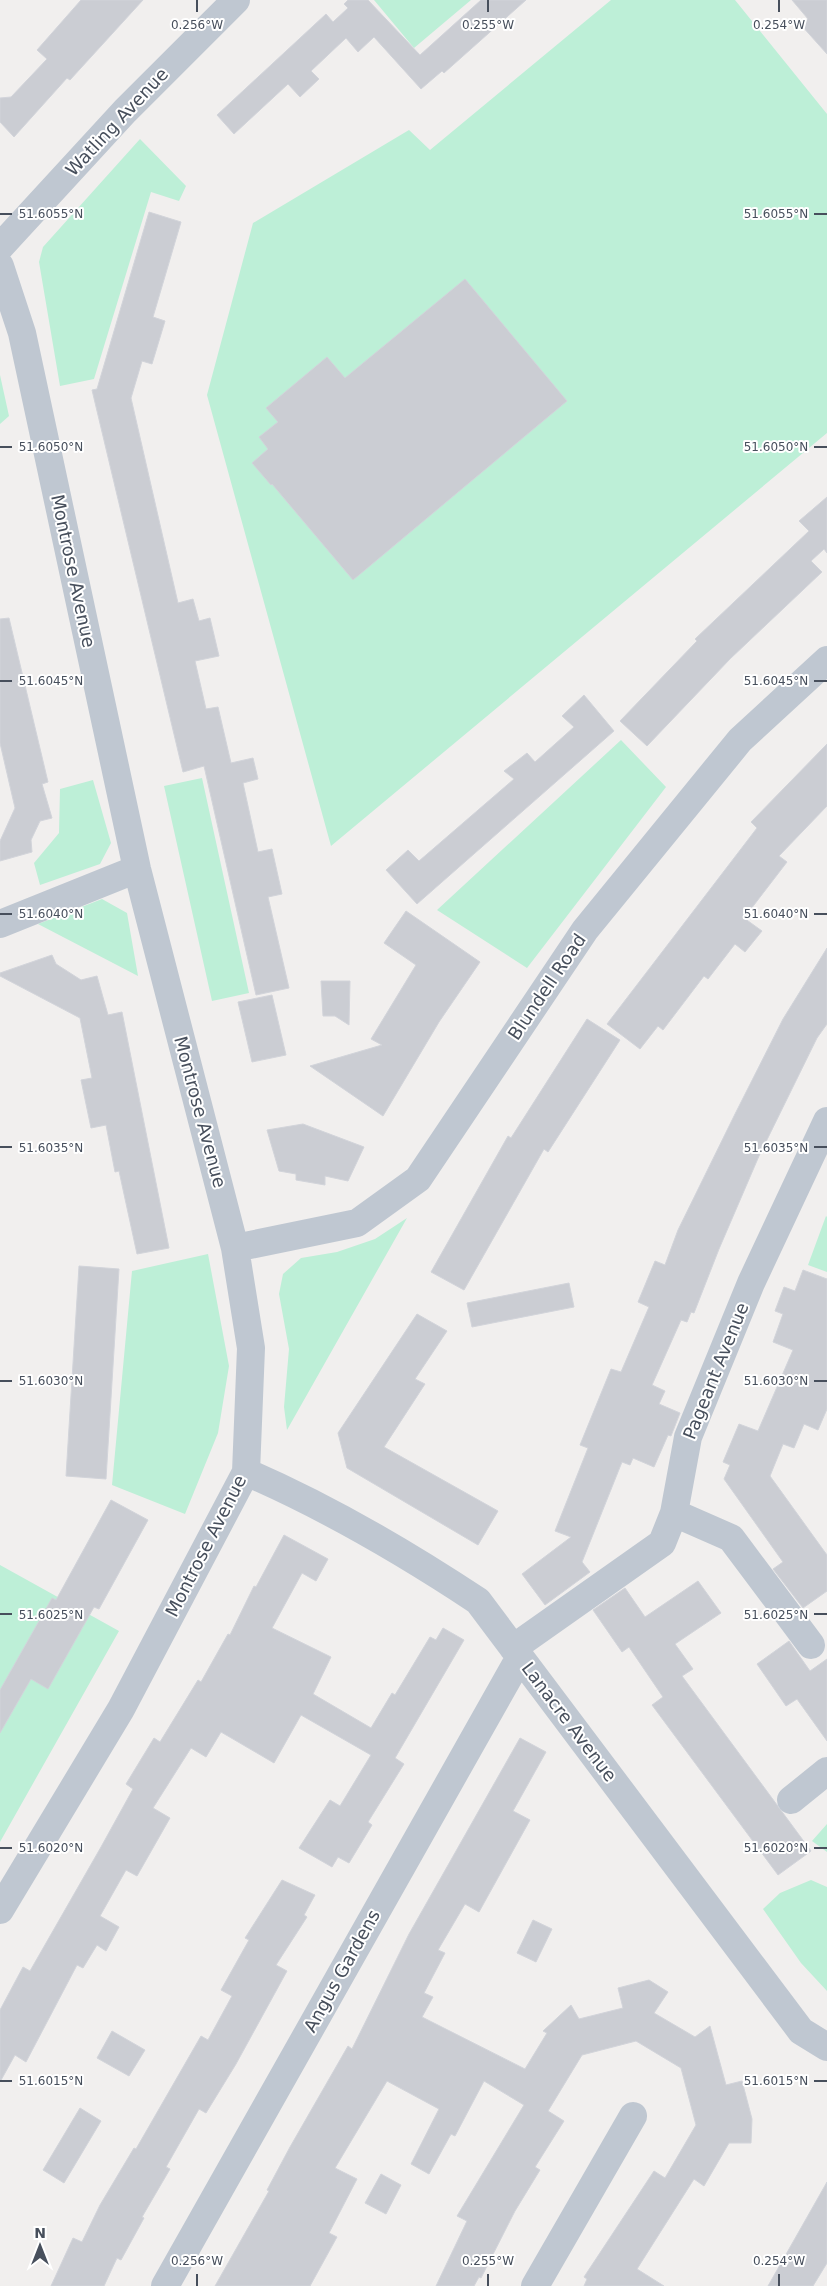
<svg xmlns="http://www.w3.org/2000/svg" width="827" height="2286" font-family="'DejaVu Sans',sans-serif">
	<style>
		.green { fill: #bdefd7 }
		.building { fill: #cbcdd3; stroke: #d2d4da }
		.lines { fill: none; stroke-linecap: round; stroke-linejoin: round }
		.minor { stroke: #bfc7d1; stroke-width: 28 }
		.ticks { fill: none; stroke: #474f5c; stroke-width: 2 }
		.labels { text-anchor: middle; stroke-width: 4; stroke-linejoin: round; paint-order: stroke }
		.street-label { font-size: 18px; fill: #474f5c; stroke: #fff }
		.ticks-label { font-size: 12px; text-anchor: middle; fill: #474f5c; stroke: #fff; stroke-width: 4; stroke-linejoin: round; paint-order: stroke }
	</style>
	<rect width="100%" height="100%" fill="#f1efee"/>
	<!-- green -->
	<path class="green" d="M374,0H471L414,48Z
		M611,0H735L827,114V433L331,846L207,395L253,223L409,130L430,150Z
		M140,139L186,186L179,201L151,192L94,379L60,386L39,262L43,247Z
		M0,375L9,416L0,424Z
		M621,740L666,787L527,968L437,910Z
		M202,778L249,993L212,1001L164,786Z
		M93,780L111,843L100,864L40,885L34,863L59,833L60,789Z
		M102,899L127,913L138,976L38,924Z
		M826,1216L827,1217V1272L808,1265Z
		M407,1218L287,1430L284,1407L289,1349L279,1294L283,1274L301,1258L337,1252L375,1239Z
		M208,1254L229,1366L218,1433L185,1514L112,1485L132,1271Z
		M0,1565L119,1631L0,1842Z
		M827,1824V1852L812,1841Z
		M811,1880L827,1887V1991L801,1963L763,1909L780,1893Z"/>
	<!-- building -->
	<path class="building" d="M81,0H143L70,80L67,78L14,137L0,122V98L11,97L47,59L37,50Z
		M348,0H368L420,55L481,0H526L444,73L442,71L421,89L374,37L358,52L346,38L311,71L319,79L300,97L288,84L234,134L217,115L326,14L333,22L348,8L344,4Z
		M792,0H827V54L801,25L808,19Z
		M149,212L181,222L153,317L165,321L152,364L142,361L131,398L178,603L193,599L199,621L210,618L219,656L195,661L206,709L218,707L231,763L253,758L258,779L243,783L258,852L272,849L282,894L268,897L289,988L256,995L204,766L183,772L92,390L97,389Z
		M465,279L567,401L353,580L272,484L271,485L252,463L268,449L259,437L278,422L266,408L327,357L345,378Z
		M827,497V553L824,549L811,561L822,572L730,659L647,746L620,721L697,641L695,639L809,531L799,521Z
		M9,618L48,782L42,784L52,818L40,821L31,840L32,852L0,861V841L15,808L0,743V619Z
		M584,695L614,731L417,904L386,870L408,850L419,861L514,779L504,771L527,753L535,762L574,727L562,716Z
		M827,744V806L779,856L787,862L744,918L762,931L745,952L735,944L708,979L704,976L663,1030L658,1026L640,1049L607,1024L757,828L751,822Z
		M406,911L480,962L439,1022L383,1116L310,1066L382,1045L371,1039L416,965L384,943Z
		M827,948V1024L817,1038L759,1156L719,1249L694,1313L691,1312L687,1322L681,1320L652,1385L665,1391L659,1404L680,1413L671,1436L668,1435L654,1467L633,1458L630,1465L622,1462L582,1562L590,1572L545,1605L522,1574L571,1537L555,1531L588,1448L580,1445L611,1369L621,1372L649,1307L638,1302L655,1261L665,1265L678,1230L736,1112L783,1019Z
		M52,955L56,964L81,980L97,976L108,1015L122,1012L169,1248L137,1254L119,1171L115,1172L106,1125L91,1128L81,1080L92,1078L80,1018L0,976V973Z
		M321,981H350L349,1025L335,1016H323Z
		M272,995L286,1055L252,1062L238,1002Z
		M587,1019L620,1040L548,1152L544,1149L464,1290L431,1272L508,1136L511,1138Z
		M303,1124L364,1147L348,1181L325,1176V1185L296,1180V1174L279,1171L267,1130Z
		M79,1266L119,1269L106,1479L66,1476Z
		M803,1270L827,1279V1409L818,1430L804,1424L794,1448L783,1444L770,1476L827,1555V1591L803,1608L773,1569L783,1562L724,1479L730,1465L723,1462L739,1424L758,1431L793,1350L773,1342L783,1314L775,1311L784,1287L795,1291Z
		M569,1283L574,1307L472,1327L467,1303Z
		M417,1314L447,1331L415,1379L425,1384L384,1447L498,1511L478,1545L347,1468L338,1433Z
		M111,1500L148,1520L99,1609L94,1607L48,1689L31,1679L0,1733V1690L52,1598L56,1600Z
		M284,1535L328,1559L316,1581L302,1573L272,1628L331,1657L313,1694L371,1728L392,1693L395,1695L430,1637L436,1640L443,1628L464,1640L395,1758L404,1764L368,1822L372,1825L349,1863L338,1857L332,1867L299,1848L330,1800L340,1806L371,1755L301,1715L274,1763L221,1732L206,1757L191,1748L153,1808L170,1818L137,1876L126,1870L100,1916L119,1927L106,1951L97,1945L83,1968L77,1965L26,2062L15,2055L0,2082V2010L23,1967L30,1971L101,1847L133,1789L126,1784L154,1738L160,1742L198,1680L201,1682L228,1634L230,1635L254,1586L256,1587Z
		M698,1581L721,1613L675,1644L693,1669L682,1676L811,1851L778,1875L652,1705L663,1697L629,1647L622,1652L593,1610L625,1588L645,1617Z
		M789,1641L810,1671L827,1659V1741L797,1699L786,1706L757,1664Z
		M520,1738L546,1752L513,1811L530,1820L479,1912L465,1904L438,1950L445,1953L424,1993L433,1997L422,2017L525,2069L547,2033L543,2031L571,2005L579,2019L623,2008L618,1988L649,1980L668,1992L654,2013L695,2037L710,2026L726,2085L742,2081L752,2119L751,2143H729L704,2186L694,2179L637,2269L664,2286H584L587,2279L584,2277L654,2171L665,2178L696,2125L681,2068L636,2041L582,2055L548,2111L564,2121L535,2167L540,2170L515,2211L481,2278L479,2277L474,2286H436L467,2221L457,2216L524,2105L484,2081L455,2136L451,2134L429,2174L411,2164L439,2109L387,2081L335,2168L357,2179L329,2233L337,2237L310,2286H215L269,2191L267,2190L290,2147L348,2046L352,2049L409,1934Z
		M282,1880L315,1895L304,1915L307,1917L276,1965L287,1971L236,2064L206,2113L199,2109L166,2167L170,2169L142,2217L144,2218L121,2260L117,2258L104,2286H51L73,2238L82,2242L100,2205L134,2148L136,2149L201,2036L208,2040L232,1996L221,1990L249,1940L245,1938Z
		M533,1920L552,1929L536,1962L517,1953Z
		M112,2031L145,2050L129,2076L97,2058Z
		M80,2108L101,2121L64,2183L43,2170Z
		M381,2174L401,2185L386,2214L365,2203Z
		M827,2182V2263L813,2286H768Z"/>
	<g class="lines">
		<!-- minor -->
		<path class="minor" d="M0,247L125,111L236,0
			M0,266L22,333L137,869L235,1248L251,1348L246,1472L121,1709L0,1910
			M0,924L137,869
			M235,1248L357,1223L418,1179L585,930L740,740L827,660
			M246,1472C327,1507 404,1552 478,1601L801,2031L827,2047
			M674,1513L731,1538L811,1645
			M513,1648L662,1543L674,1513L688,1437L751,1283L827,1121
			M791,1800L827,1771
			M165,2286L520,1657
			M535,2286L633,2116"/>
	</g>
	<!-- ticks -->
	<path class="ticks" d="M197,0V12M488,0V12M779,0V12M0,214H12M814,214H827M0,447H12M814,447H827M0,681H12M814,681H827M0,914H12M814,914H827M0,1147H12M814,1147H827M0,1381H12M814,1381H827M0,1614H12M814,1614H827M0,1848H12M814,1848H827M0,2081H12M814,2081H827M197,2274V2286M488,2274V2286M779,2274V2286"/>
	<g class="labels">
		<!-- street labels -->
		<g class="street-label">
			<text transform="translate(117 122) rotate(-47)" y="6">Watling Avenue</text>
			<text transform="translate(73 571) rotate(78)" y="6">Montrose Avenue</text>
			<text transform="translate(547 987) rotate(-56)" y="6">Blundell Road</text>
			<text transform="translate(200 1112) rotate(75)" y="6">Montrose Avenue</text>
			<text transform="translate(716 1371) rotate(-68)" y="6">Pageant Avenue</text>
			<text transform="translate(206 1546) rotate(-63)" y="6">Montrose Avenue</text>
			<text transform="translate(569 1722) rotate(53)" y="6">Lanacre Avenue</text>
			<text transform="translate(342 1971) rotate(-61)" y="6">Angus Gardens</text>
		</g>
	</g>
	<g class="ticks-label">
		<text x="197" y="29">0.256°W</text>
		<text x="488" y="29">0.255°W</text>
		<text x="779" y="29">0.254°W</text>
		<text x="51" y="218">51.6055°N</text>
		<text x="776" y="218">51.6055°N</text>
		<text x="51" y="451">51.6050°N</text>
		<text x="776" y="451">51.6050°N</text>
		<text x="51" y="685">51.6045°N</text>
		<text x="776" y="685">51.6045°N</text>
		<text x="51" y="918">51.6040°N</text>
		<text x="776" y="918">51.6040°N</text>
		<text x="51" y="1152">51.6035°N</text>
		<text x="776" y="1152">51.6035°N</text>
		<text x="51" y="1385">51.6030°N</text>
		<text x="776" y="1385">51.6030°N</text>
		<text x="51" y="1619">51.6025°N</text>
		<text x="776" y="1619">51.6025°N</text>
		<text x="51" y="1852">51.6020°N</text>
		<text x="776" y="1852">51.6020°N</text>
		<text x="51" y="2085">51.6015°N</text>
		<text x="776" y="2085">51.6015°N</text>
		<text x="197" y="2265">0.256°W</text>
		<text x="488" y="2265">0.255°W</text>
		<text x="779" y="2265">0.254°W</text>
	</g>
	<!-- north arrow -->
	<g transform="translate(40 2246)" stroke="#ffffff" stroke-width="4" paint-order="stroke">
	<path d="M0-4L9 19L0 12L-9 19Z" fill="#474f5c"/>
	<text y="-8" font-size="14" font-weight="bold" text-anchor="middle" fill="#474f5c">N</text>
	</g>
</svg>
